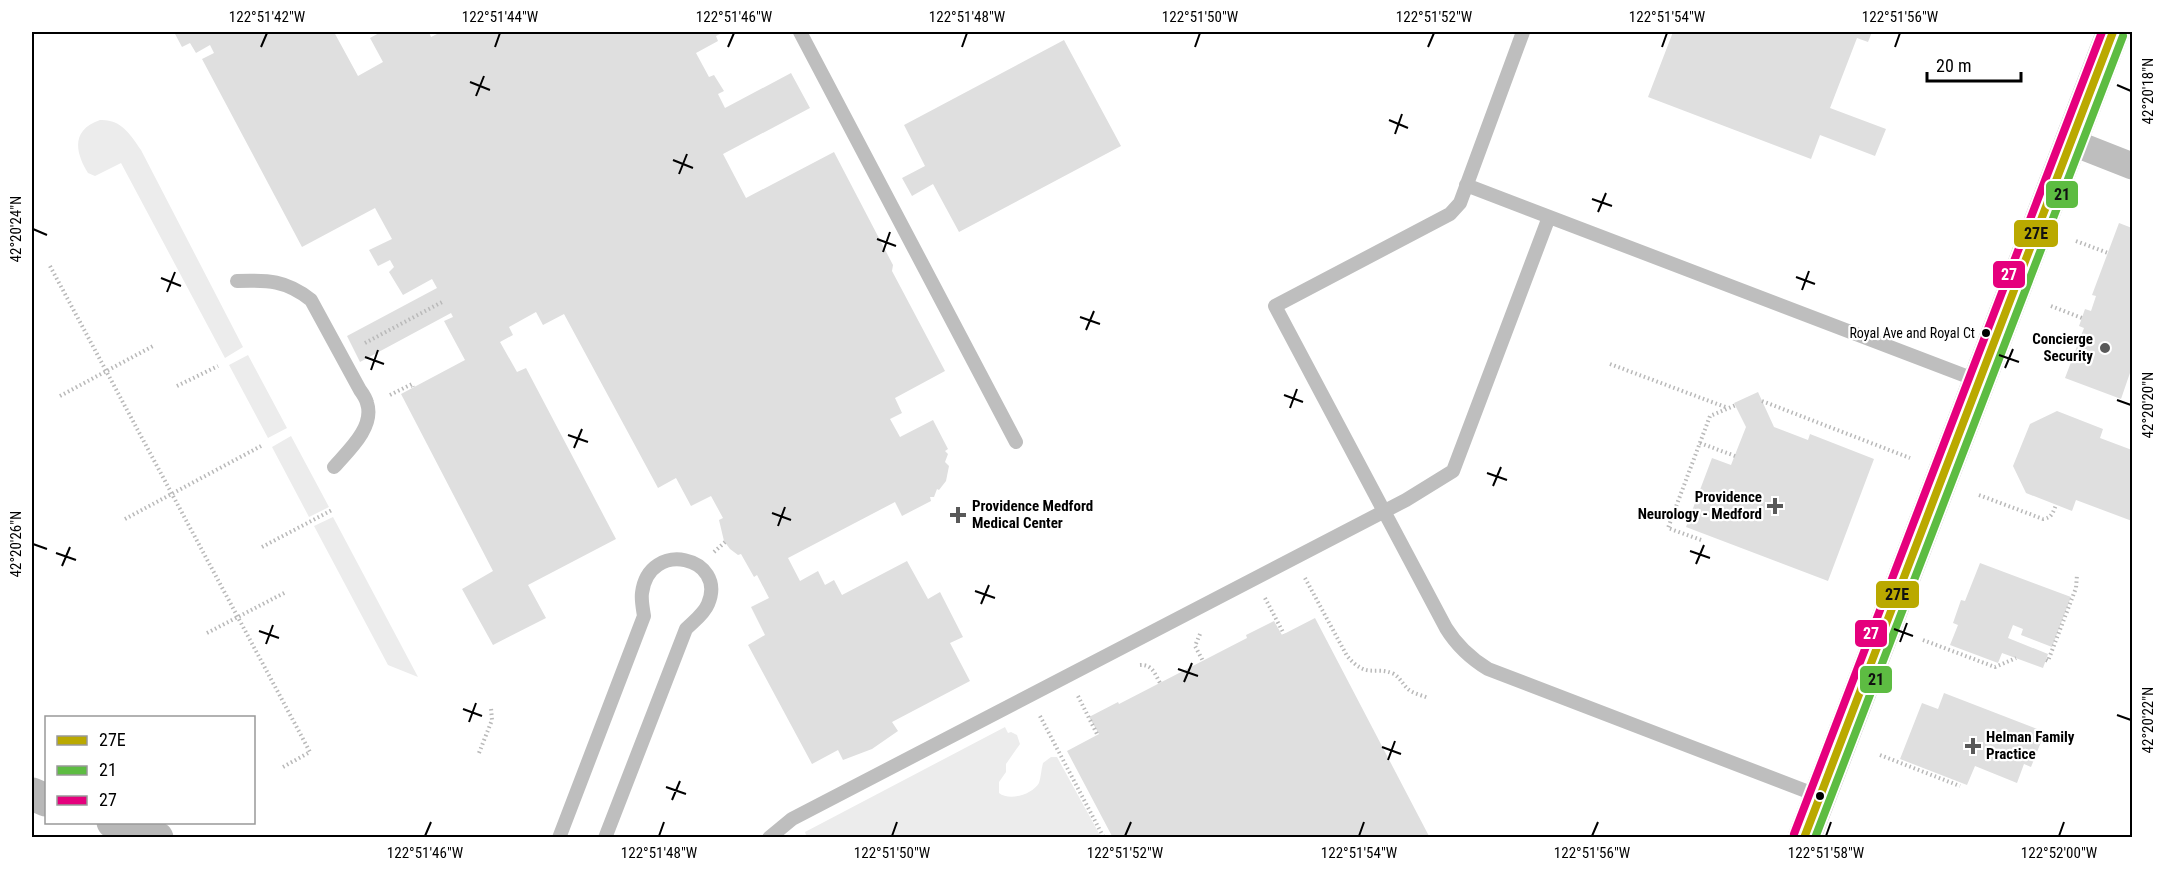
<svg xmlns="http://www.w3.org/2000/svg" width="2164" height="869" font-family="'Roboto Condensed',sans-serif">
	<style>
		.green { fill: #ececec }
		.building { fill: #dfdfdf }
		.lines { fill: none; stroke-linecap: round; stroke-linejoin: round }
		.path { stroke: #b9b9b9; stroke-width: 4; stroke-dasharray: 1.5 3; stroke-linecap: butt }
		.service { stroke: #bebebe; stroke-width: 14 }
		.minor { stroke: #bebebe; stroke-width: 27 }
		.tertiary { stroke: #bebebe; stroke-width: 33 }
		.secondary { stroke: #b8b8b8; stroke-width: 33 }
		.bus-1-casing { stroke: #fff; stroke-width: 12 }
		.bus-2-casing { stroke: #fff; stroke-width: 12 }
		.bus-3-casing { stroke: #fff; stroke-width: 12 }
		.bus-1 { stroke: #baa900; stroke-width: 8 }
		.bus-2 { stroke: #5dbc42; stroke-width: 8 }
		.bus-3 { stroke: #e5007d; stroke-width: 8 }
		.ticks { fill: none; stroke: #000; stroke-width: 2 }
		.bus-dot { fill: #000; stroke: #fff; stroke-width: 2 }
		.poi-dot { fill: #595959; stroke: #fff; stroke-width: 2 }
		.labels { text-anchor: middle; stroke-width: 4.5; stroke-linejoin: round; paint-order: stroke }
		.bus-label { font-size: 14px; fill: #000; stroke: #fff; text-anchor: end }
		.poi-label { font-size: 15px; font-weight: bold; fill: #000; stroke: #fff; text-anchor: end }
		.line-badge { stroke: #fff; stroke-width: 2 }
		.badge-label { font-size: 16px; text-anchor: middle; font-weight: bold; fill: #fff }
		.pale-badge-label { font-size: 16px; text-anchor: middle; font-weight: bold; fill: #111 }
		.neatline { fill: none; stroke: #000; stroke-width: 2 }
		.ticks-label { font-size: 15px; text-anchor: middle; fill: #000 }
	</style>
	<rect width="100%" height="100%" fill="#fff"/>
	<!-- green -->
	<path class="green" d="M100,120C121,119 130,134 141,150L243,347L225,358L121,163L95,176L88,173C75,152 71,130 100,120Z
		M248,355L287,428L268,438L229,365Z
		M291,436L329,507L309,517L272,447Z
		M333,517L418,677L388,665L314,526Z
		M1005,727L1008,733L1011,732L1017,735L1020,744L1006,764V772L999,782V793C1009,801 1032,795 1039,783C1041,777 1041,770 1043,763L1051,757H1057L1101,837L807,838L805,832Z"/>
	<!-- building -->
	<path class="building" d="M174,32H334L358,76L383,62L370,38L381,32H429L431,37L441,32H724L716,36L718,41L696,53L709,77L714,75L724,91L718,94L725,108L791,73L810,108L723,154L746,198L834,152L893,265L892,271L945,371L895,398L902,413L890,419L900,437L933,420L948,449L945,451L948,454L945,462L949,466L946,481L939,490L937,489L934,497H930L931,501L902,516L895,502L788,558L800,581L818,571L825,585L834,580L842,595L907,561L928,599L940,592L963,637L950,643L970,681L892,722L898,731L872,749L843,760L838,750L812,764L748,645L765,635L751,607L769,598L757,575L754,577L741,554L738,555L730,549L724,541L719,520L723,518L711,496L691,506L676,478L658,488L564,314L543,325L536,312L509,327L513,335L500,342L517,372L526,368L616,539L528,585L546,618L493,645L462,589L493,571L401,394L465,360L444,321L453,317L451,313L360,362L347,336L437,288L432,279L403,295L389,272L394,267L390,260L378,266L369,250L392,239L375,208L302,247L202,59L214,53L210,45L196,53L190,43L182,47Z
		M1673,32H1872L1868,42L1857,38L1830,108L1886,129L1875,156L1820,135L1811,159L1648,97Z
		M1064,40L1121,146L959,232L933,184L912,196L902,178L925,166L904,125Z
		M2119,223L2132,228V367L2121,399L2065,378L2084,328L2079,326L2085,309L2091,311L2096,296L2092,295Z
		M1758,392L1774,427L1808,440L1810,434L1874,459L1828,581L1686,527L1712,458L1731,465L1746,427L1734,403Z
		M2057,411L2103,429L2100,438L2132,450V521L2076,500L2072,511L2026,493L2013,466L2030,424Z
		M1980,563L2071,597L2052,647L2021,635L2023,629L2013,625L2008,638L2048,654L2043,668L2002,653L1998,663L1950,645L1958,625L1953,623L1961,600L1965,601Z
		M1315,618L1430,838H1113L1067,751L1099,734L1089,717L1118,702L1119,704L1247,638L1246,635L1274,621L1282,635Z
		M1944,693L2045,732L2031,767L2024,764L2017,783L1975,766L1967,785L1900,759L1922,703L1938,709Z"/>
	<g class="lines">
		<!-- path -->
		<path class="path" d="M379,32H380
			M2076,241L2108,253
			M50,266L310,752L283,767
			M2051,306L2082,318
			M365,343L444,301
			M1610,364L1728,408
			M177,386L218,366
			M390,395L412,384L413,387
			M60,396L155,345
			M1762,401L1910,458
			M1700,443L1735,456
			M1979,495L2043,519C2052,518 2053,512 2056,505
			M125,519L261,446
			M1701,540L1668,528L1710,416L1736,405
			M262,547L332,510
			M714,552L725,542
			M1305,578L1347,656C1368,680 1374,665 1394,674C1400,678 1402,683 1407,688C1411,693 1421,695 1428,698
			M1265,598L1284,634
			M207,633L286,592
			M1200,634L1195,646L1203,661
			M1923,640L1995,667L2016,658
			M2046,660L2048,661L2076,588L2077,575
			M1140,665C1152,664 1155,674 1160,683
			M1078,696L1097,734
			M1040,716L1104,838
			M479,753L492,720L491,708
			M1880,755L1960,786"/>
		<!-- service -->
		<path class="service" d="M800,32L1016,442
			M1523,32L1460,203L1450,214L1275,306L1446,628C1457,646 1470,658 1488,669L1819,796
			M1466,185L1979,381
			M237,281C268,280 286,280 311,300L360,390C363,394 366,399 367,403C375,427 348,451 334,467
			M559,838L644,616C643,609 641,600 642,593C649,538 728,557 708,604C704,614 694,621 686,629L605,838
			M769,838L792,819L1406,500L1453,471L1549,217"/>
		<!-- minor -->
		<path class="minor" d="M2071,142L2132,166"/>
		<!-- tertiary -->
		<path class="tertiary" d="M1804,838L2113,32"/>
		<!-- secondary -->
		<path class="secondary" d="M32,794L46,800
			M113,822L157,838"/>
		<!-- bus-1 casing -->
		<g class="bus-1-casing">
			<path id="bus-1" d="M1804,838L2113,32"/>
		</g>
		<!-- bus-2 casing -->
		<g class="bus-2-casing">
			<path id="bus-2" d="M1815,838L2123,36"/>
		</g>
		<!-- bus-3 casing -->
		<g class="bus-3-casing">
			<path id="bus-3" d="M1794,834L2102,32"/>
		</g>
		<!-- bus-1 -->
		<use href="#bus-1" class="bus-1"/>
		<!-- bus-2 -->
		<use href="#bus-2" class="bus-2"/>
		<!-- bus-3 -->
		<use href="#bus-3" class="bus-3"/>
	</g>
	<!-- ticks -->
	<path class="ticks" d="M261,47L267,33M495,47L500,33M728,47L734,33M962,47L967,33M1195,47L1200,33M1428,47L1434,33M1662,47L1667,33M1895,47L1900,33M470,82L490,90M2117,85L2131,91M476,96L484,76M1389,120L1408,128M1395,134L1402,114M673,160L693,168M679,174L687,154M1592,199L1612,206M1598,212L1606,193M33,229L47,235M877,239L896,246M883,252L890,232M1796,277L1815,284M161,278L181,286M1802,290L1809,271M167,292L175,272M1080,317L1100,324M1086,330L1094,311M1999,355L2019,362M365,357L384,364M2005,368L2013,349M371,370L378,350M1284,395L1303,402M2117,400L2131,405M1290,408L1297,389M568,435L588,442M574,448L582,429M1487,473L1507,480M1493,486L1501,467M772,513L791,520M778,526L785,507M33,544L47,549M1690,551L1710,558M56,553L76,560M1696,564L1704,545M62,566L70,547M975,591L995,598M981,604L989,585M1894,629L1913,636M259,631L279,638M1900,642L1907,623M266,644L273,625M1178,669L1198,676M1184,682L1192,663M463,709L482,716M2117,715L2131,720M469,722L476,703M1382,747L1401,754M1388,760L1395,741M666,787L686,794M672,800L680,781M425,836L431,822M659,836L664,822M892,836L897,822M1125,836L1131,822M1359,836L1364,822M1592,836L1598,822M1826,836L1831,822M2059,836L2064,822"/>
	<!-- markers -->
	<g class="bus-dot">
		<circle cx="1986" cy="333" r="5"/>
		<circle cx="1820" cy="796" r="5"/>
	</g>
	<g class="poi-dot">
		<circle cx="2105" cy="348" r="6"/>
		<path d="M1772 497h6v6h6v6h-6v6h-6v-6h-6v-6h6z"/>
		<path d="M955 506h6v6h6v6h-6v6h-6v-6h-6v-6h6z"/>
		<path d="M1970 737h6v6h6v6h-6v6h-6v-6h-6v-6h6z"/>
	</g>
	<g class="labels">
		<!-- bus labels -->
		<g class="bus-label">
			<text x="1975" y="338">Royal Ave and Royal Ct</text>
		</g>
		<!-- poi labels -->
		<g class="poi-label">
			<text x="2093" y="344">Concierge<tspan x="2093" dy="17">Security</tspan></text>
			<text x="1762" y="502">Providence<tspan x="1762" dy="17">Neurology - Medford</tspan></text>
			<text x="972" y="511" text-anchor="start">Providence Medford<tspan x="972" dy="17">Medical Center</tspan></text>
			<text x="1986" y="742" text-anchor="start">Helman Family<tspan x="1986" dy="17">Practice</tspan></text>
		</g>
	</g>
	<g class="line-badge">
		<rect x="2045" y="180" width="34" height="29" rx="6" fill="#5dbc42"/>
		<rect x="2013" y="219" width="46" height="29" rx="6" fill="#baa900"/>
		<rect x="1992" y="260" width="34" height="29" rx="6" fill="#e5007d"/>
		<rect x="1875" y="580" width="45" height="29" rx="6" fill="#baa900"/>
		<rect x="1854" y="619" width="34" height="29" rx="6" fill="#e5007d"/>
		<rect x="1859" y="665" width="34" height="29" rx="6" fill="#5dbc42"/>
	</g>
	<g class="badge-label">
		<text x="2009" y="280">27</text>
		<text x="1871" y="639">27</text>
	</g>
	<g class="pale-badge-label">
		<text x="2062" y="200">21</text>
		<text x="2036" y="239">27E</text>
		<text x="1897" y="600">27E</text>
		<text x="1876" y="685">21</text>
	</g>
	<!-- border -->
	<rect width="2164" height="869" fill="none" stroke="#ffffff" stroke-width="66"/>
	<!-- legend -->
	<rect x="45" y="716" width="210" height="108" fill="#ffffff" stroke="#999999" stroke-width="1.5"/>
	<rect x="57" y="736" width="30" height="9" fill="#baa900" stroke="#999999" stroke-width="1.5"/>
	<text x="99" y="746" font-size="18" fill="#000000">27E</text>
	<rect x="57" y="766" width="30" height="9" fill="#5dbc42" stroke="#999999" stroke-width="1.5"/>
	<text x="99" y="776" font-size="18" fill="#000000">21</text>
	<rect x="57" y="796" width="30" height="9" fill="#e5007d" stroke="#999999" stroke-width="1.5"/>
	<text x="99" y="806" font-size="18" fill="#000000">27</text>
	<!-- scale -->
	<path d="M1927 72v9h94v-9" fill="none" stroke="#000000" stroke-width="3"/>
	<text x="1936" y="72" font-size="18" fill="#000000" stroke="#ffffff" stroke-width="4.5" paint-order="stroke">20 m</text>
	<rect x="33" y="33" width="2098" height="803" class="neatline"/>
	<g class="ticks-label">
		<text x="267" y="22">122°51'42"W</text>
		<text x="500" y="22">122°51'44"W</text>
		<text x="734" y="22">122°51'46"W</text>
		<text x="967" y="22">122°51'48"W</text>
		<text x="1200" y="22">122°51'50"W</text>
		<text x="1434" y="22">122°51'52"W</text>
		<text x="1667" y="22">122°51'54"W</text>
		<text x="1900" y="22">122°51'56"W</text>
		<text transform="translate(2148 91) rotate(-90)" y="5">42°20'18"N</text>
		<text transform="translate(16 229) rotate(-90)" y="5">42°20'24"N</text>
		<text transform="translate(2148 405) rotate(-90)" y="5">42°20'20"N</text>
		<text transform="translate(16 544) rotate(-90)" y="5">42°20'26"N</text>
		<text transform="translate(2148 720) rotate(-90)" y="5">42°20'22"N</text>
		<text x="425" y="858">122°51'46"W</text>
		<text x="659" y="858">122°51'48"W</text>
		<text x="892" y="858">122°51'50"W</text>
		<text x="1125" y="858">122°51'52"W</text>
		<text x="1359" y="858">122°51'54"W</text>
		<text x="1592" y="858">122°51'56"W</text>
		<text x="1826" y="858">122°51'58"W</text>
		<text x="2059" y="858">122°52'00"W</text>
	</g>
</svg>
